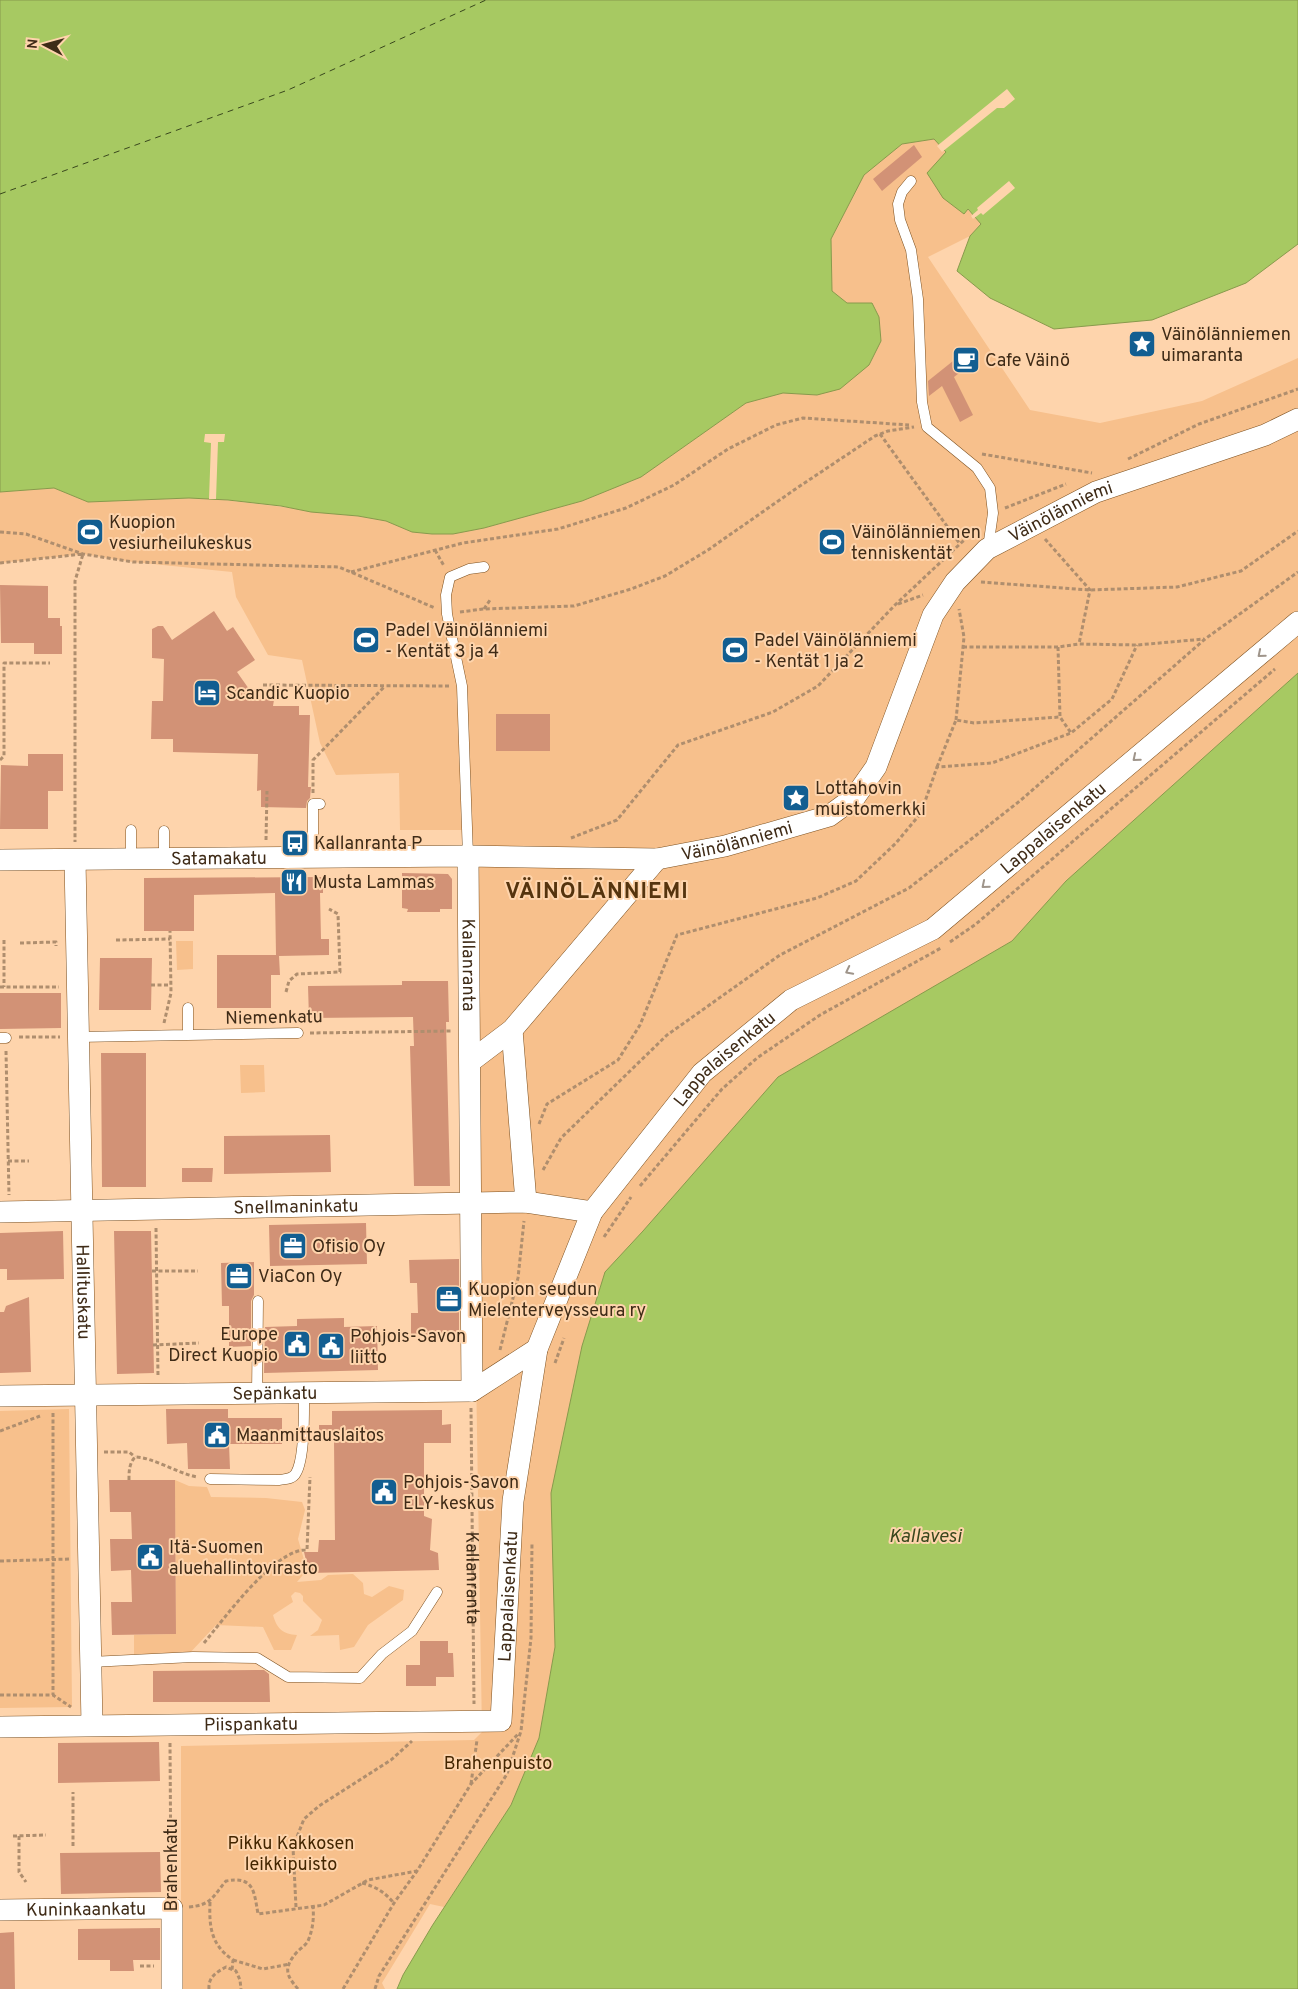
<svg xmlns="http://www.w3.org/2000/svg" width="1298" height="1989" font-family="Overpass,sans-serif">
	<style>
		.green { fill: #f7c08c }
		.water { fill: #a7c962; stroke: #889a4c }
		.pier { fill: #fed4ac }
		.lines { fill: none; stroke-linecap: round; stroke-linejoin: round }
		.ferry { stroke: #39471d; stroke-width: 1; stroke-dasharray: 6 5; stroke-linecap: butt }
		.building { fill: #d29276 }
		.lane-casing { stroke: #7d501f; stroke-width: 11 }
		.street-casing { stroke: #7d501f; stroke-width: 22 }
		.path { stroke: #af8e6e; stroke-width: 3; stroke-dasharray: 4 2.5; stroke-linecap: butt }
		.lane { stroke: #fff; stroke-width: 10 }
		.street { stroke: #fff; stroke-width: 21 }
		.oneway { stroke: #9f958b }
		.labels { text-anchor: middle; stroke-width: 4; stroke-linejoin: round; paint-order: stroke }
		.poi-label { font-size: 18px; fill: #3f2b17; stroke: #fed4ac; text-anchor: start }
		.street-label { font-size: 18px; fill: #3f2b17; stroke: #fed4ac }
		.park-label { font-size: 18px; fill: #432500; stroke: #fed4ac }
		.water-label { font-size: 19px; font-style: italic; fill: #39471d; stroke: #fed4ac }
		.district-label { font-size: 22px; font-weight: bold; letter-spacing: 1px; fill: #55340e; stroke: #fed4ac }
	</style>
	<rect width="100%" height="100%" fill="#fed4ac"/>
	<!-- green -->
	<path class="green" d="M934,139L946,152L964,213L967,209L981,224L970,236L928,257L1030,410L1100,423L1202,401L1298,358V673L1066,881L1012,941L967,968L553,1545L555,1647L539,1738L511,1805L444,1907L430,1904L382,1983L385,1989H181V1746L474,1740L482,1732L467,830H400L399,773L336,775L320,743L302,660L268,655L236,597L232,572L133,562L83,554L0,563V492L54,488L88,502L189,498L216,499L358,516L386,521L412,532L432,534H453L484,528L582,501L641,477L746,403L783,393L817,395L869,365L881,340L879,317L847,303L832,291L831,239L864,175L902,144Z
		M176,941H193V969L177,970Z
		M240,1065H264L265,1092L241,1093Z
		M69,1409L72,1707L0,1708V1411Z
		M175,1480L189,1486L207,1487L211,1497L266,1498L302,1502L305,1510L298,1539L307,1570L297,1582L321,1580L328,1575L353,1574L363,1583L364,1594L372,1597L389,1586L404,1590L403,1600L368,1625L354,1647L340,1650L339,1635L310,1636L318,1630L322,1620L303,1601V1596L300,1593L295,1592L291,1596L293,1602L273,1615C277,1629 283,1634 297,1635L291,1650H274L263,1627L216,1625L188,1655L134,1657V1635L176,1634Z"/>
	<!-- water -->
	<path class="water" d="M0,0H1298V244L1246,283L1152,320L1054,329L990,298L957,271L970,236L981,224L968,209L964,214L943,198L927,173L946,152L934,139L902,144L864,175L831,239L832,291L847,303H872L879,317L881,341L869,365L840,389L817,395L783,393L746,403L641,477L582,501L484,528L453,534H432L412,532L386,521L358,516L311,512L281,506L228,500L189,498L88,502L54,488L0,492Z
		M1298,673V1989H397L403,1975L432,1926L511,1805L539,1738L555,1647L551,1493L582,1346L605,1272L643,1231L778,1077L1012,941L1066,881Z"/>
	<!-- pier -->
	<path class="pier" d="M1007,89L1015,99L1004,108H997L942,152L937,146Z
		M1009,181L1015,188L983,215L981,213L973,219L971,216L978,210L977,208Z
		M205,434H225L224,442H218L216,499H209L211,443L204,442Z"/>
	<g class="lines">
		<!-- ferry -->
		<path class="ferry" d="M0,194L288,90L486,0"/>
	</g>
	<!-- building -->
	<path class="building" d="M914,145L922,157L882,191L873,179Z
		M968,349L976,360L954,377L973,415L960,422L942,386L929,396L928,381Z
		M0,585L48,586V618H60V626H62V654H34V643H1Z
		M214,611L227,631L233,627L255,660L237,672L249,689L260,690L266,699L274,700L273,706H299V715H310L308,787H311L310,798L307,801L306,808L261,807V790L257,791L258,754L173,752V739H151L152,701H163L164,659L152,658V629L158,626H163L172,640Z
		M496,714H550V751H496Z
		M28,754H63V791H48V829H0L1,765L28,766Z
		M402,873L448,874L452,879V909H440V912H407L408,909L402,908Z
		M323,877V893H320L321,939H329V955L279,956L280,975H271V1008H217V955H276L275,893L194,895V931H144V878Z
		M100,958H152L151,1010H99Z
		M402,981H448L449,1022H446L450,1186H414L410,1046H414L413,1017L309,1018L308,986L402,985Z
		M0,993H61V1028L0,1029Z
		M101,1053H146V1187H102Z
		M330,1135L331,1172L224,1174V1136Z
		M182,1168H213L212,1182H182Z
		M366,1223L367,1264L270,1266L269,1225Z
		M63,1231L64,1279L7,1280V1269H0V1233Z
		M114,1231H151L154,1373L117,1374Z
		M459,1259V1334L411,1335V1313H418L417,1283H410L409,1260Z
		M254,1262V1295L251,1301V1346L229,1347V1306H222L221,1263Z
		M29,1297L31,1372L0,1373V1312H4L6,1306Z
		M344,1318V1327L377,1326L378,1370L264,1373L265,1327L297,1326V1319Z
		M166,1409H228V1418H282V1444H229L230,1469H188L187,1443L167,1444Z
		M442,1410V1425L451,1424V1443H424V1516L432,1519L430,1550L438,1553L439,1570L309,1573L304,1552H318L319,1540H335L334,1441H319V1425H332V1411Z
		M109,1480H175L176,1634L112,1635L111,1602H132L131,1570L111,1571L110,1539H132L131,1512H110Z
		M420,1641H448V1653H453L454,1677H436V1686H406V1665H420Z
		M264,1670L269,1674L270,1702H153V1671Z
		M159,1742L160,1781L58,1783V1743Z
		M160,1852L161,1892L61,1894L60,1853Z
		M160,1928V1960H133L134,1971H110V1960H78V1929Z
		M14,1932L15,1989H0V1933Z"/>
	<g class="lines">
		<!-- lane casing -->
		<g class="lane-casing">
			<path id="lane" d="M911,181L902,192L898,204L900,220L911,250L918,299L922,402L927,427L977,468L990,488L993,513L988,548
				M131,830V859
				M164,831V859
				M468,856L462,686L447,614L446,595L450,577L469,569L484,567
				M313,857V804H320
				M188,1008V1035
				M78,1037L298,1033
				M0,1038H6
				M257,1394L258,1301
				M210,1479L279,1480C286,1479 293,1479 296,1473C305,1458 304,1412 304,1393
				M90,1662L193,1657L257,1658L288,1677L360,1678L382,1654L412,1631L437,1592"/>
		</g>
		<!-- street casing -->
		<g class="street-casing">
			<g id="street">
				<path id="s2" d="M468,856L472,1391"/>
				<path id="s3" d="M0,860L468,856L657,859L725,846L829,816L855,797L876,767L933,615L955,582L987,549L1096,492L1265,435L1298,419"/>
				<path id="s4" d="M75,860L92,1725"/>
				<path d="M512,1030L526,1202"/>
				<path d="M471,1061L512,1030L657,859"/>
				<path id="s5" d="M0,1212L526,1202L592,1212"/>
				<path id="s6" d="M0,1396L472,1391L537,1349"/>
				<path id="s7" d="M0,1727L501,1721L513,1501L537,1349L592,1212L702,1073L791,1000L933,929L1298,622"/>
				<path id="s8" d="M0,1910L172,1908V1989"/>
			</g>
		</g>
		<!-- path -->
		<g class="path">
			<path d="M880,434L960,544"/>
			<path d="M982,454L1092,473"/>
			<path d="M1128,459L1199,424L1298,389"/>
			<path d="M1005,508L1066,484"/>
			<path d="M0,532L26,534L83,554L133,562L339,567L435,608"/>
			<path d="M1045,539L1090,590L1079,644"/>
			<path d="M435,550L444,566"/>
			<path d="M0,563L83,554L75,581V842"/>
			<path d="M351,572L463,543L558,529L626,508L674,485L728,449L776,425L803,418L909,425"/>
			<path d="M981,582L1090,590L1177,587L1241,571L1298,531"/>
			<path d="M898,604L923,595"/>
			<path d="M484,609L490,600"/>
			<path d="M460,612L483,609L574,606L631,589L665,576L708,550L794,490L875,436L888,431L914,427"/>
			<path d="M963,647H1058L1079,644L1137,645L1204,639"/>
			<path d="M1058,647L1060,717L1071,733"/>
			<path d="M263,685L450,686"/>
			<path d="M956,720L964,637L959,609"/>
			<path d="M0,760L4,756V663H50"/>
			<path d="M937,767L956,720L974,723L1060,717"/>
			<path d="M313,793V760L385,686"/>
			<path d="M571,838L617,820L678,745L773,712L818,686L895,605L978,527"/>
			<path d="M266,840L267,791"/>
			<path d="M4,940V987"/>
			<path d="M116,940L170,939"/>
			<path d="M950,942L976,924L1275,669"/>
			<path d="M20,943L56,942V946"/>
			<path d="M151,985H170"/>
			<path d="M0,987H59"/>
			<path d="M286,992L289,981L297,974L340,972L338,914L329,909"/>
			<path d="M164,1023L171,993L170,931"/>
			<path d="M310,1033L451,1031"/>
			<path d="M19,1037H60"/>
			<path d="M6,1051L9,1195"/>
			<path d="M539,1124L547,1104L618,1060L640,1025L677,935L817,898L856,881L896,843L921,813L937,767L992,763L1071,733L1112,699L1137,645"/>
			<path d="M8,1161H29"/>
			<path d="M543,1170L561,1138L667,1035L780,955L909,888L1021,800L1205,639L1298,572"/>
			<path d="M640,1186L722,1089L757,1058L820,1015L941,948"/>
			<path d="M156,1228L158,1377"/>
			<path d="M604,1237L631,1197"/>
			<path d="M152,1271H198"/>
			<path d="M153,1345L199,1343"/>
			<path d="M500,1350L518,1278L524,1221"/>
			<path d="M555,1363L564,1338"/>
			<path id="s1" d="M471,1408L474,1704"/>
			<path d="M53,1413V1695"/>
			<path d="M0,1431L40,1416"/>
			<path d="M104,1452H129L135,1457"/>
			<path d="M129,1480C129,1471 129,1464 135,1457C152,1457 177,1473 197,1477"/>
			<path d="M0,1561L71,1559"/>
			<path d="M204,1643C224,1619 275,1548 307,1550L310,1477"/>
			<path d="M0,1695H53L71,1707"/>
			<path d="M170,1743L171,1890"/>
			<path d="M471,1784L477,1740"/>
			<path d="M13,1836L46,1835"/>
			<path d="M19,1836V1872L26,1882"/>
			<path d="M73,1846V1792"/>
			<path d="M362,1883C377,1887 384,1892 394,1903"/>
			<path d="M210,1902C209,1927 211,1945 233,1960L232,1970"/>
			<path d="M189,1907C212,1905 213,1896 226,1881C254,1876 254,1891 258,1914L324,1905L368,1880L417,1871"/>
			<path d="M296,1907L293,1847L304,1819L319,1806L391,1760L412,1741"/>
			<path d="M233,1960L263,1969L290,1964"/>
			<path d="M140,1966H154"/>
			<path d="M209,1989C208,1977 217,1972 226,1967L236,1971L240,1980L241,1989"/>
			<path d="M298,1989C286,1975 283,1968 297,1952C301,1948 306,1945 308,1941C313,1929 314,1918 313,1906"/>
			<path d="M343,1989L394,1903L417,1871L471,1784L519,1733"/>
			<path d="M375,1989L379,1976L507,1774L521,1731L531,1638L532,1542"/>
		</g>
		<!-- lane -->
		<use href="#lane" class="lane"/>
		<!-- street -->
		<use href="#street" class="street"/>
	</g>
	<!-- one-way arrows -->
	<defs><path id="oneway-chevron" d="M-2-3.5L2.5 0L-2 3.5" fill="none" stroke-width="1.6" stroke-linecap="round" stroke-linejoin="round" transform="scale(1.25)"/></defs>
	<g class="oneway">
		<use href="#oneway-chevron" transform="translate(1261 654) rotate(140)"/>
		<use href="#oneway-chevron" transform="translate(1136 758) rotate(140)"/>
		<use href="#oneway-chevron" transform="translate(985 885) rotate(140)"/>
		<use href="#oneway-chevron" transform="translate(849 971) rotate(153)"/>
	</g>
	<!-- icons -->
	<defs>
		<g id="sight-square" transform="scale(1.4375)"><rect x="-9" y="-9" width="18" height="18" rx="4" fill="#125e91" stroke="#fed4ac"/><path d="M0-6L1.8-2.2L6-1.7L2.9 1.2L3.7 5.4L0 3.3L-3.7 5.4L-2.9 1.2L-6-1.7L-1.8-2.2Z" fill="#fff"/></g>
		<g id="cafe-square" transform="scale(1.4375)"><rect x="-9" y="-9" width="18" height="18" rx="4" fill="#125e91" stroke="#fed4ac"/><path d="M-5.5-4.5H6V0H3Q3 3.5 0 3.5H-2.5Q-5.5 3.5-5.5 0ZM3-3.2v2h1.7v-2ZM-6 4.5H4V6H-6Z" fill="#fff"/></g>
		<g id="stadium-square" transform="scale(1.4375)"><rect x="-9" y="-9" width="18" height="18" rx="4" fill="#125e91" stroke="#fed4ac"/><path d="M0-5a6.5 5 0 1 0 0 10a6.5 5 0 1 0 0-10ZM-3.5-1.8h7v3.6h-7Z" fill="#fff"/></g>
		<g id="hotel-square" transform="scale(1.4375)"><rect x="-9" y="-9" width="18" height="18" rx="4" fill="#125e91" stroke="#fed4ac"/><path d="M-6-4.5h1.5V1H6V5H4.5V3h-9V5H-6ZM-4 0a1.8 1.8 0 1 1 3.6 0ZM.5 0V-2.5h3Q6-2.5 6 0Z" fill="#fff"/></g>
		<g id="bus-square" transform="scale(1.4375)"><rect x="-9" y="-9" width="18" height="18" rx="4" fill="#125e91" stroke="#fed4ac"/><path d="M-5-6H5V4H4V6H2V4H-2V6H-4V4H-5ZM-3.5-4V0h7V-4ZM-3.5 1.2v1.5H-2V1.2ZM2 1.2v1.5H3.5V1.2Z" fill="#fff"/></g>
		<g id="restaurant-square" transform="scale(1.4375)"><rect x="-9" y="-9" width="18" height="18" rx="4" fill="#125e91" stroke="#fed4ac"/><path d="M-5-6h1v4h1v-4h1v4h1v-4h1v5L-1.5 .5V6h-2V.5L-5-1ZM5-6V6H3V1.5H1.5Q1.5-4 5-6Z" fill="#fff"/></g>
		<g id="office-square" transform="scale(1.4375)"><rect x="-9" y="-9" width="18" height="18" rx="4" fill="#125e91" stroke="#fed4ac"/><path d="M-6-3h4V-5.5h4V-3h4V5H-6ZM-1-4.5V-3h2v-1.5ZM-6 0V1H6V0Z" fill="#fff"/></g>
		<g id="civic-square" transform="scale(1.4375)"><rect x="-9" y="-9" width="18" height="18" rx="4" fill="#125e91" stroke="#fed4ac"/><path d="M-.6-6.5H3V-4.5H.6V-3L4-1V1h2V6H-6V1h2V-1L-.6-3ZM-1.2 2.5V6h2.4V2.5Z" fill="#fff"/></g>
	</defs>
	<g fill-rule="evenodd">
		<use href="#sight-square" x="1142" y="344"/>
		<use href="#cafe-square" x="966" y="360"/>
		<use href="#stadium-square" x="90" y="532"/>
		<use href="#stadium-square" x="832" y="542"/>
		<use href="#stadium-square" x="366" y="640"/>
		<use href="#stadium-square" x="735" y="650"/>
		<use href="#hotel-square" x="207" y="693"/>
		<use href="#sight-square" x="796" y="798"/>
		<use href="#bus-square" x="295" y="843"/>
		<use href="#restaurant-square" x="294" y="882"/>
		<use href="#office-square" x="293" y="1246"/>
		<use href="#office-square" x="239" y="1276"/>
		<use href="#office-square" x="449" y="1299"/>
		<use href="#civic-square" x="297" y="1344"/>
		<use href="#civic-square" x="331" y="1346"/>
		<use href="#civic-square" x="217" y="1435"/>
		<use href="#civic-square" x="384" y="1492"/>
		<use href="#civic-square" x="150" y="1557"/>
	</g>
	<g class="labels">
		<!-- poi labels -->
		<g class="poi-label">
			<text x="1161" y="340">Väinölänniemen<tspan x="1161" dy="21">uimaranta</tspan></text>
			<text x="985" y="366">Cafe Väinö</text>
			<text x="109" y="528">Kuopion<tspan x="109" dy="21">vesiurheilukeskus</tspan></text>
			<text x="851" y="538">Väinölänniemen<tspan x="851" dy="21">tenniskentät</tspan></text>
			<text x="385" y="636">Padel Väinölänniemi<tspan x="385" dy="21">- Kentät 3 ja 4</tspan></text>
			<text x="754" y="646">Padel Väinölänniemi<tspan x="754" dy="21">- Kentät 1 ja 2</tspan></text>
			<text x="226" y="699">Scandic Kuopio</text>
			<text x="815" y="794">Lottahovin<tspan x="815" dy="21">muistomerkki</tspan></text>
			<text x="314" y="849">Kallanranta P</text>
			<text x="313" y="888">Musta Lammas</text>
			<text x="312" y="1252">Ofisio Oy</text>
			<text x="258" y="1282">ViaCon Oy</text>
			<text x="468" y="1295">Kuopion seudun<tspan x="468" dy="21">Mielenterveysseura ry</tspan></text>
			<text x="278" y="1340" text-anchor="end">Europe<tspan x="278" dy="21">Direct Kuopio</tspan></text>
			<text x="350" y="1342">Pohjois-Savon<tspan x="350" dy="21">liitto</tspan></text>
			<text x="236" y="1441">Maanmittauslaitos</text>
			<text x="403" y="1488">Pohjois-Savon<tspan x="403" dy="21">ELY-keskus</tspan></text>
			<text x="169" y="1553">Itä-Suomen<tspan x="169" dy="21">aluehallintovirasto</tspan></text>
		</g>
		<!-- street labels -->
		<g class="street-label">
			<text dy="6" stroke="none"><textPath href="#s3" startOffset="1234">Väinölänniemi</textPath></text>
			<text dy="6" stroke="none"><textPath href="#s7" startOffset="1631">Lappalaisenkatu</textPath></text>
			<text dy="6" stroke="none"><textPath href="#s3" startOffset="739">Väinölänniemi</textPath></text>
			<text dy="6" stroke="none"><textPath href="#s3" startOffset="219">Satamakatu</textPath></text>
			<text dy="6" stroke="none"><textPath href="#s2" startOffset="109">Kallanranta</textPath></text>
			<text transform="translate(274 1017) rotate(-1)" y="6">Niemenkatu</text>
			<text dy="6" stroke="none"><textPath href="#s7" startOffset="1226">Lappalaisenkatu</textPath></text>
			<text dy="6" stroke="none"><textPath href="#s5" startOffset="296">Snellmaninkatu</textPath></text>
			<text dy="6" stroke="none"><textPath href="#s4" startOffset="432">Hallituskatu</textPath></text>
			<text dy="6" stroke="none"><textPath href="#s6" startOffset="275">Sepänkatu</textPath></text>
			<text dy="6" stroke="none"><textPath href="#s1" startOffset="170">Kallanranta</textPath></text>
			<text dy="6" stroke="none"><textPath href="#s7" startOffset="626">Lappalaisenkatu</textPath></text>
			<text dy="6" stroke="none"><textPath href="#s7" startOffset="251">Piispankatu</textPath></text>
			<text transform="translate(171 1865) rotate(-90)" y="6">Brahenkatu</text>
			<text dy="6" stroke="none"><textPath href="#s8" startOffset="86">Kuninkaankatu</textPath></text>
		</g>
		<!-- park labels -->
		<g class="park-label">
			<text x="498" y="1769">Brahenpuisto</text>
			<text x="291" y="1849">Pikku Kakkosen<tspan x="291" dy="21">leikkipuisto</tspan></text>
		</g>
		<!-- water labels -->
		<g class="water-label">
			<text x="925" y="1542">Kallavesi</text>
		</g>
		<!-- district labels -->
		<g class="district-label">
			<text x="597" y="898">VÄINÖLÄNNIEMI</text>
		</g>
	</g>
	<!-- north arrow -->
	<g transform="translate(45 45) rotate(276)" stroke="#fed4ac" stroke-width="4" paint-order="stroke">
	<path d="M0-4L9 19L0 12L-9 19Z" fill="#3f2b17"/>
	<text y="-8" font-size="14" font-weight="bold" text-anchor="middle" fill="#3f2b17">N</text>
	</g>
</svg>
